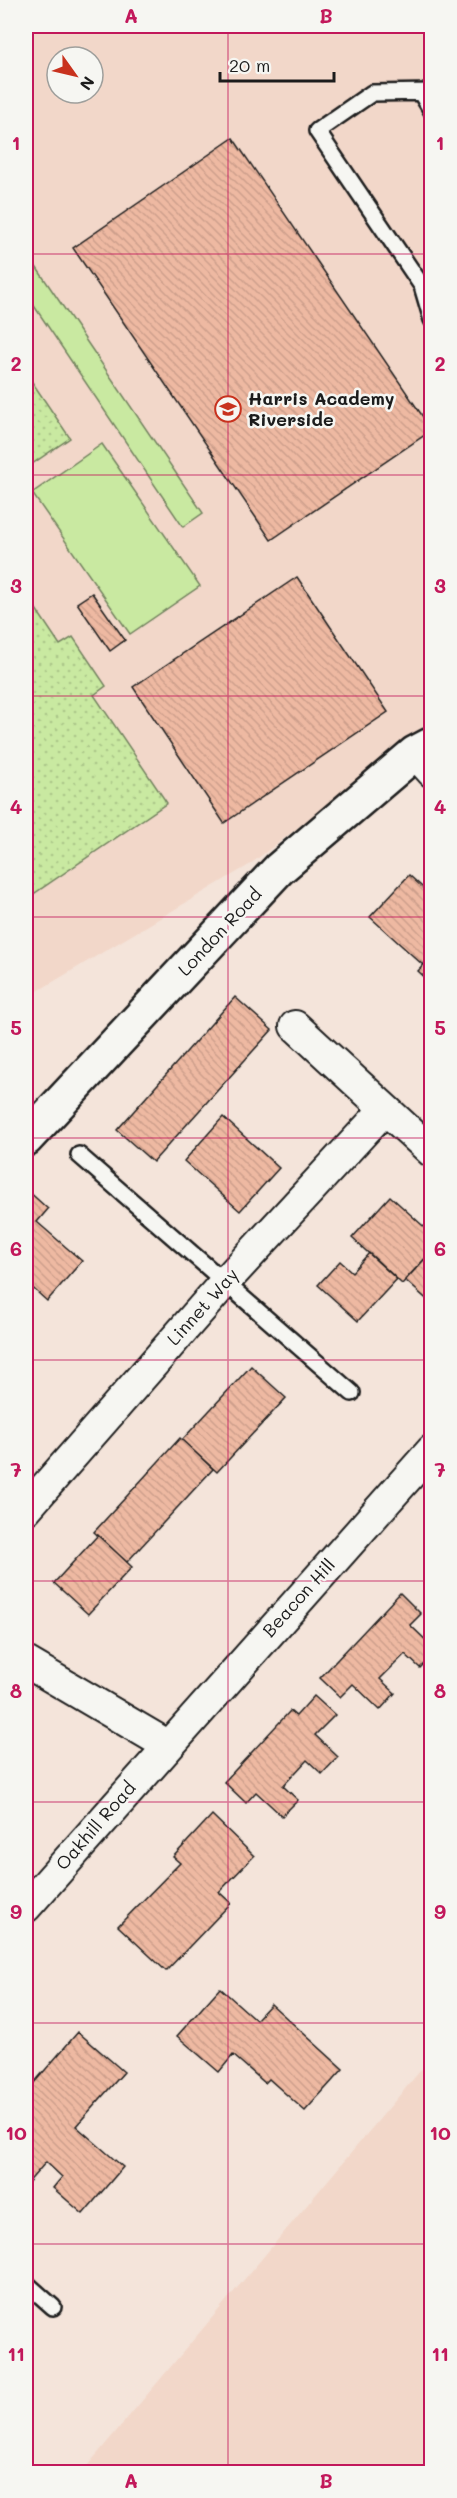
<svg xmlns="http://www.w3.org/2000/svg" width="457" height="2498" font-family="Mali,sans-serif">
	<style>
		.built { fill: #f2d7c9; fill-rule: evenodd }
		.green { fill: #c9e9a1; stroke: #72825e; stroke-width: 1.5 }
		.park { fill: url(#park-dots); stroke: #72825e; stroke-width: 1.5 }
		.building { fill: url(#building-back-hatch); stroke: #1c1c1c; stroke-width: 1.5 }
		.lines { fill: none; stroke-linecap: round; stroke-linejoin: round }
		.service-casing { stroke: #1c1c1c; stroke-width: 20 }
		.minor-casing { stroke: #1c1c1c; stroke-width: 34 }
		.tertiary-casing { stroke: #1c1c1c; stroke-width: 38 }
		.service { stroke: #f6f6f2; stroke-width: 15 }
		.minor { stroke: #f6f6f2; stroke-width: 30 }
		.tertiary { stroke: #f6f6f2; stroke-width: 33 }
		.grid { fill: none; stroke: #c2185b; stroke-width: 1.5; stroke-opacity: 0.55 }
		.labels { text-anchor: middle; stroke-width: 5; stroke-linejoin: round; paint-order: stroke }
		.poi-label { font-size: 18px; font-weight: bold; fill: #1c1c1c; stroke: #f6f6f2; text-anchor: start }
		.street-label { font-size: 18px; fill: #1c1c1c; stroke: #f6f6f2 }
		.neatline { fill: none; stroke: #c2185b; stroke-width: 2 }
		.grid-label { font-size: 20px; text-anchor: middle; font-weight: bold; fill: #c2185b }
	</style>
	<defs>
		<pattern id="park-dots" width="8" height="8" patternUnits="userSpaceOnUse" patternTransform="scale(1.5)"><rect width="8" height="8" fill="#c9e9a1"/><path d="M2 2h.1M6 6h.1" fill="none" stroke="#acc78a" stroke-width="1.8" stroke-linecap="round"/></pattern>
		<pattern id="building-back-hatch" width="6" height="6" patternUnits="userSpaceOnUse" patternTransform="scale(1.5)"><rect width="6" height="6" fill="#eeb9a2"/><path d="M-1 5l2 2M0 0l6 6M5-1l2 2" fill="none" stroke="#cc9e8b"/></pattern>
	</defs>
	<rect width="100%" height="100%" fill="#f4e4da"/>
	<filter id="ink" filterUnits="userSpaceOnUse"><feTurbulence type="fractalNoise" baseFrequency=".0167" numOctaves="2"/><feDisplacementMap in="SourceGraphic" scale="12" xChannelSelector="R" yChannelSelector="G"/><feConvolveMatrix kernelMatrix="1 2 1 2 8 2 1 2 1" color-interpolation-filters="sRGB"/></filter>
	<g filter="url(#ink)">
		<!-- built -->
		<path class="built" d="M26,26H432L431,726L249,865L26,998ZM57,57H93V93H57Z
			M431,2058V2472H82Z"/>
		<!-- green -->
		<path class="green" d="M26,252L203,513L183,527L26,294Z
			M102,444L200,586L130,634L32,493Z"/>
		<!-- park -->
		<path class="park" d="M26,373L70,438L26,468Z
			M26,594L60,645L73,637L106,686L94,695L167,803L26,899Z"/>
		<!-- building -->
		<path class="building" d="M233,138L432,430L271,540L73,248Z
			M297,577L388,712L224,823L133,687Z
			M92,593L125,640L110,651L77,603Z
			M409,875L432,896V956L423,965L370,917Z
			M432,956V984L418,971Z
			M235,997L272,1030L153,1162L117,1130Z
			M223,1117L279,1168L240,1211L184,1161Z
			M26,1189L48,1209L37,1222L82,1261L47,1301L26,1282Z
			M390,1196L432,1234V1251L402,1284L352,1238Z
			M432,1251V1304L405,1280Z
			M369,1253L397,1279L358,1321L318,1285L340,1261L352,1272Z
			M251,1366L286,1398L217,1472L182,1440Z
			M180,1438L213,1469L127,1562L94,1532Z
			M98,1535L132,1567L88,1614L54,1583Z
			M400,1593L421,1614L410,1625L432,1646V1656L420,1668L405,1654L380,1679L395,1693L380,1710L353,1684L340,1697L320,1678Z
			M314,1696L335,1715L315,1735L338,1757L322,1774L307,1760L283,1786L298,1800L282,1816L256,1792L246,1803L224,1782L290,1711L296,1716Z
			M212,1815L254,1856L219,1892L231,1903L166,1971L118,1926L180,1863L173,1857Z
			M220,1988L256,2020L271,2004L343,2069L305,2111L269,2079L265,2083L233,2055L219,2072L177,2036Z
			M78,2032L124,2072L76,2126L123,2167L83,2214L53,2188L62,2177L46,2162L26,2185V2092Z"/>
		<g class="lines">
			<!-- service casing -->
			<g class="service-casing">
				<path id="service" d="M432,92L372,93L317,131L422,286L432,320
					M421,93L432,111
					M79,1155L352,1393
					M26,2283L53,2307"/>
			</g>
			<!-- minor casing -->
			<g class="minor-casing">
				<path id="minor" d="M415,753L432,772
					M295,1026L432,1152
					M26,1509L224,1283L385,1109
					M26,1662L167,1745
					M26,1907L432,1450"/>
			</g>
			<!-- tertiary casing -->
			<g class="tertiary-casing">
				<path id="tertiary" d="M26,1139L279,869L415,753L432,744"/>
			</g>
			<!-- service -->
			<use href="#service" class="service"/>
			<!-- minor -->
			<use href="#minor" class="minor"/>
			<!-- tertiary -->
			<use href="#tertiary" class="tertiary"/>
		</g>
	</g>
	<!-- grid -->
	<path class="grid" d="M228,26V2472M26,254H432M26,475H432M26,696H432M26,917H432M26,1138H432M26,1360H432M26,1581H432M26,1802H432M26,2023H432M26,2244H432"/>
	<!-- icons -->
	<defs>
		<g id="school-ring" transform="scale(1.35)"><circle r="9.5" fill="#f6f6f2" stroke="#c8321e" stroke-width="1.5"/><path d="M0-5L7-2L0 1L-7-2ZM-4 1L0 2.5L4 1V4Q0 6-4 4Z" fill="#c8321e"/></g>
	</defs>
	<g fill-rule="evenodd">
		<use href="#school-ring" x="228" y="409"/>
	</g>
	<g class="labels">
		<!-- poi labels -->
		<g class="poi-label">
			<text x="248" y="405">Harris Academy<tspan x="248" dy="21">Riverside</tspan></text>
		</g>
		<!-- street labels -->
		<g class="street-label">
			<text transform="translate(220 932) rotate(-47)" y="6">London Road</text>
			<text transform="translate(203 1307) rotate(-48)" y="6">Linnet Way</text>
			<text transform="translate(299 1598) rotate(-48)" y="6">Beacon Hill</text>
			<text transform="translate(96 1826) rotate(-49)" y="6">Oakhill Road</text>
		</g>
	</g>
	<!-- margin -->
	<rect width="457" height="2498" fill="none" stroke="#f6f6f2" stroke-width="66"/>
	<!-- north arrow -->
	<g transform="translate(75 75) rotate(124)"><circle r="28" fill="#f6f6f2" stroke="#9f9f9c" stroke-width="1.5"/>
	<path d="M0-4.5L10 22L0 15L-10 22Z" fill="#c8321e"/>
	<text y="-9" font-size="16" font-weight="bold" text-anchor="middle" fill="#1c1c1c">N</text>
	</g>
	<!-- scale -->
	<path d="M220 72v9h114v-9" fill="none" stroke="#1c1c1c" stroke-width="3"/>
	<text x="229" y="72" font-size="18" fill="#1c1c1c" stroke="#f6f6f2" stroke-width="4.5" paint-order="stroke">20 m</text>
	<rect x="33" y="33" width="391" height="2432" class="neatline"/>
	<g class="grid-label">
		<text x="131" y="23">A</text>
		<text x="326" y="23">B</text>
		<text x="16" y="150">1</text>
		<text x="440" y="150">1</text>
		<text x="16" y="371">2</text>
		<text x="440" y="371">2</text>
		<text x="16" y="593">3</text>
		<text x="440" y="593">3</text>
		<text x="16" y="814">4</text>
		<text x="440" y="814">4</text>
		<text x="16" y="1035">5</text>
		<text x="440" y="1035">5</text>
		<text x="16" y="1256">6</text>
		<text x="440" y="1256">6</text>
		<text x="16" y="1477">7</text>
		<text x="440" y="1477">7</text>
		<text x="16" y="1698">8</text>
		<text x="440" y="1698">8</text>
		<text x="16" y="1919">9</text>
		<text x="440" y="1919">9</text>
		<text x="16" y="2140">10</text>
		<text x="440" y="2140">10</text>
		<text x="16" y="2361">11</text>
		<text x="440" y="2361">11</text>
		<text x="131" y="2488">A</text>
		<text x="326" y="2488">B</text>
	</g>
</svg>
